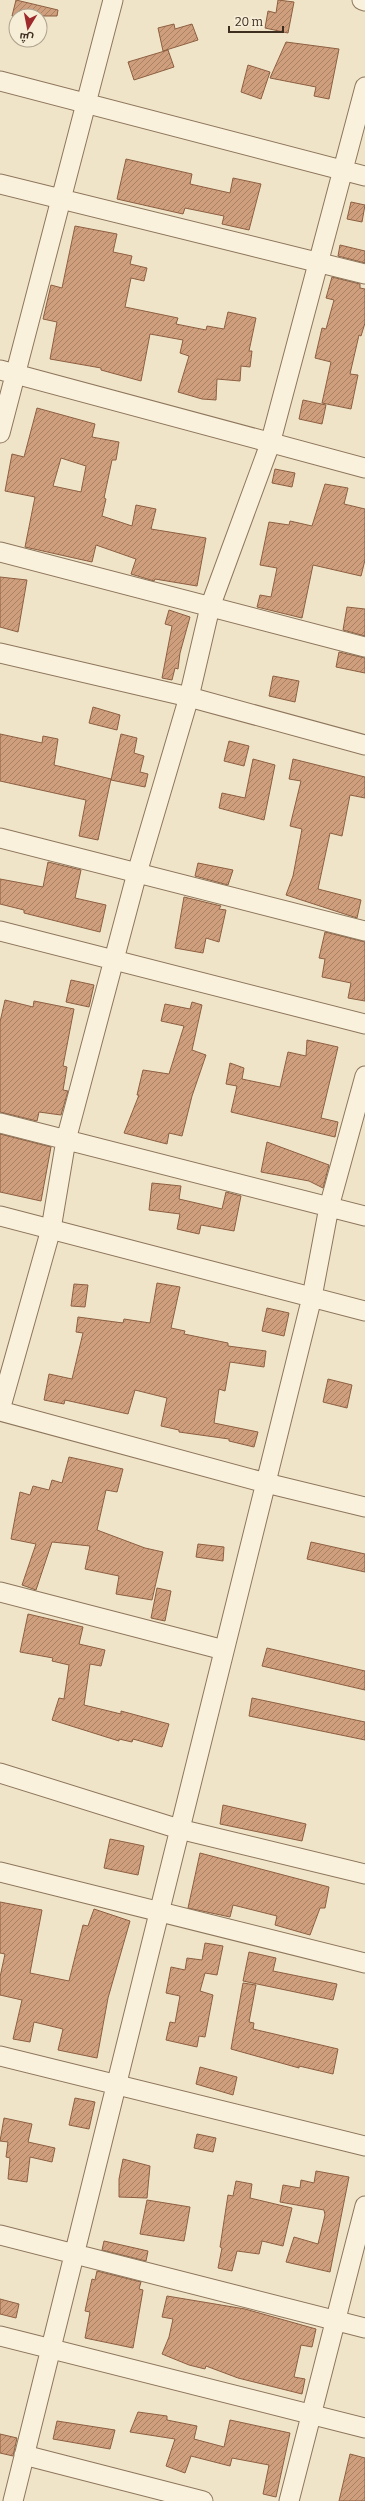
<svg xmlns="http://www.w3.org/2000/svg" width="365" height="2501" font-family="Bitter,Cairo,serif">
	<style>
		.building { fill: url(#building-hatch); stroke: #8d5f41; fill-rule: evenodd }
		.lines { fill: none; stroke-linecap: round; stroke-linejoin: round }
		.street-casing { stroke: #8d765c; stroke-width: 21 }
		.street { stroke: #faf1dc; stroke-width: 19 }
	</style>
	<defs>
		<pattern id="building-hatch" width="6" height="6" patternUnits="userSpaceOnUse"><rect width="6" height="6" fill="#cf9f7d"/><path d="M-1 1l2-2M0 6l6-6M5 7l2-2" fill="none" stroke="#a98266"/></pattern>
	</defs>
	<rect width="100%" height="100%" fill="#f0e4c8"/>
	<!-- building -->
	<path class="building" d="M16,0L58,10L57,16H12Z
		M278,0L294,2L288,33L265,28L268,11L276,13Z
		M174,24L175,29L192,24L198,40L163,51L158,28Z
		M286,42L339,49L329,99L314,96L316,87L270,78Z
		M168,50L174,67L134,80L128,62Z
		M248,65L270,72L261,99L241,92Z
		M126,159L192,174L190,184L230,193L233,178L261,184L249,230L222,224L224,216L185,208L183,214L117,199Z
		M351,202L365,205L362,222L347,219Z
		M75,226L117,234L113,252L132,256L130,264L147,268L144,281L131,278L125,307L178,318L176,324L206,330L207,326L224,329L228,312L256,318L249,351H252L250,367L241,366L240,381L217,379L216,400L202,399L178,392L189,356L180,353L183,340L150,334L141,381L101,370V368L50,359L57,322L43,319L51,285L62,288Z
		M340,245L365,251V263L338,256Z
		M332,277L360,284V288L365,289V323L361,336L359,335L350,374L358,375L351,409L322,403L331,362L315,358L322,328L326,329L334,300L326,298Z
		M303,400L326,405L322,424L299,419Z
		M37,408L95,424L92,437L119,442L116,460H112L104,498L106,499L102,516L132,526L136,505L156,509L151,529L206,538L197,586L155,579L154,581L131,574L136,559L96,545L92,562L25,547L35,497L5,491L12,454L24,457ZM61,458L86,466L81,492L53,486Z
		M275,469L295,473L292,487L272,483Z
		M325,484L348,488L344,504L365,509V560L361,576L313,565L302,618L257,607L260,595L271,597L277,568L260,565L269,522L289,525L290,521L312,526Z
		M0,577L27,580L18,632L0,627Z
		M347,607L365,609V636L343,630Z
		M169,610L190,617L180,653L178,669L175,668L172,680L162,678L172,626L165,624Z
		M339,652L365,658V673L336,667Z
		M273,676L299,681L295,702L269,696Z
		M93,707L120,715L117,730L89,723Z
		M0,734L42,743L43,736L58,739L54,765L111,779L98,840L79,836L86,800L0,781Z
		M121,734L137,738L134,753L144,756L140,772L148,774L145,787L111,780Z
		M229,741L249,746L244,766L224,761Z
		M253,759L275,765L264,820L219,808L222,793L245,798Z
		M293,759L365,777V798L350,795L342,836L330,833L318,889L361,900L357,918L286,895L293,876L302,829L290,826L301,781L289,779Z
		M48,862L81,870L75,898L106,905L100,932L24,913V910L0,904V879L43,887Z
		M198,863L233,870L228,885L195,876Z
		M184,897L221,906L219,909L226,910L219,942L206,938L203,953L175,948Z
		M325,932L365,942V1001L348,998L351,983L322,977L325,959L319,958Z
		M71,980L94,985L89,1007L66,1002Z
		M5,1000L33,1007L34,1001L74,1009L63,1066L67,1067L63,1090L68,1091L61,1115L39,1112L37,1121L0,1112V1022Z
		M192,1002L202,1005L192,1050L206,1055L192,1096L182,1136L169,1133L167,1144L124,1133L139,1095H137L143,1070L169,1074L184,1026L161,1021L165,1004L190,1009Z
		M307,1040L338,1047L321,1118L338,1122L335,1137L231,1112L237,1086L226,1084L230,1063L244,1068L242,1079L280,1087L288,1052L306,1056Z
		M0,1134L51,1147L41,1201L0,1192Z
		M267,1142L329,1165L323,1188L309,1181L261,1172Z
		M152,1183L181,1186L179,1199L222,1209L226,1192L241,1196L234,1231L201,1225L199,1234L177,1229L180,1214L149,1210Z
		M157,1283L180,1287L171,1328L185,1331L184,1334L228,1343V1346L266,1351L264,1367L230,1362L225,1391L219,1389L214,1423L258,1432L254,1447L229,1441V1439L179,1432V1430L161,1426L167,1398L135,1390L128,1414L65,1400L64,1404L44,1400L49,1374L72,1379L83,1333L76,1332L78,1317L123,1323L124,1319L150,1323Z
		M74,1284L88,1285L85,1307L71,1306Z
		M267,1308L289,1313L284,1336L262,1331Z
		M328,1379L352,1385L347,1408L323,1402Z
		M69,1457L123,1469L117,1492L106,1490L97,1530L145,1548L163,1552L152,1600L116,1594L119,1576L85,1569L90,1546L62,1543L52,1542L36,1590L22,1585L36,1544L11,1539L20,1492L30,1495L33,1486L49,1490L52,1480L62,1483Z
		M311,1542L365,1554V1572L307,1559Z
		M198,1544L224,1547L223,1561L196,1557Z
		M157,1588L171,1591L165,1621L151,1618Z
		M28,1614L83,1627L79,1644L105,1650L101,1666L90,1664L84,1705L121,1714V1711L169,1724L162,1747L133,1739L132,1742L119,1739V1741L52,1720L59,1698L64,1699L69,1665L52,1661L53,1658L20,1652Z
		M267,1648L365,1671V1690L262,1666Z
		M252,1698L365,1722V1740L249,1716Z
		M223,1805L306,1824L302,1841L220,1824Z
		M110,1839L144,1846L138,1875L104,1868Z
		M200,1853L329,1887L325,1908H320L310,1935L275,1925L277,1916L233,1905L230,1917L188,1908Z
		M0,1902L42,1910L30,1973L69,1981L83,1925L88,1926L94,1909L130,1921L108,1998L97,2058L58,2050L63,2029L34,2022L30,2042L13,2039L22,2000L0,1995V1977L5,1954L0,1953Z
		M205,1943L223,1946L217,1975L205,1973L200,1991L213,1995L205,2037L199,2036L197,2047L166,2040L170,2022L175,2023L180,1996L166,1993L171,1967L185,1970L187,1958L202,1960Z
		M249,1952L276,1958L273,1971L337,1984L333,2000L243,1981Z
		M243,1983L256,1985L249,2022L254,2023L253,2029L338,2049L333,2074L299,2066V2068L231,2049Z
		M200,2067L237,2077L233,2095L196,2084Z
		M75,2098L95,2102L89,2129L69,2125Z
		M4,2118L32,2124L28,2142L55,2148L52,2162L30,2157L27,2182L8,2179L10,2158L6,2157L8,2142L0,2141Z
		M197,2134L216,2138L213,2152L194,2148Z
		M123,2159L150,2166L147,2198L119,2197V2179Z
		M316,2171L349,2177L330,2272L286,2262L294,2237L318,2244L325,2215L324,2210L280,2202L283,2185L300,2188L301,2180L314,2183Z
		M236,2181L252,2184L250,2198L292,2208L283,2246L262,2241L259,2254L237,2251L232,2271L218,2268L222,2248L220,2247L228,2195L233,2196Z
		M147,2200L190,2207L184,2241L140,2234Z
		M104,2241L148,2251L146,2261L102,2250Z
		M97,2271L141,2282L139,2289L143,2290L133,2348L85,2338L90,2312L85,2311L92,2279L95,2280Z
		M167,2296L245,2309L316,2329L312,2347L301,2345L294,2377L305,2379L302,2394L238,2378L206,2366L205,2369L189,2365L162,2354L169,2337L173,2319L162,2317Z
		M0,2299L19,2304L16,2318L0,2314Z
		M138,2412L167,2416V2420L197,2426L194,2439L224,2447L230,2420L290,2433L276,2497L263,2494L269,2465L232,2458L230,2466L191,2456L185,2473L166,2466L175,2439L130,2432Z
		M57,2421L115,2430L110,2449L53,2439Z
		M0,2434L17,2438L13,2456L0,2453Z
		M350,2454L365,2458V2501H339Z"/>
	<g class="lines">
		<!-- street casing -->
		<g class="street-casing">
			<path id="street" d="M362,0L365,1
				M0,81L365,176
				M0,184L365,274
				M0,370L365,468
				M0,433L113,0
				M0,552L365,647
				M0,653L189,697L365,745
				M0,838L365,931
				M0,931L365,1024
				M0,1123L365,1216
				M0,1216L365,1311
				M0,1410L51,1229L66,1140L137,873L189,697L210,607L270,444L365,87
				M0,1411L266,1483L365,1507
				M0,1592L224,1650
				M0,1773L179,1829L365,1874
				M0,1872L365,1963
				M0,2056L365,2146
				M0,2235L365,2328
				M0,2336L365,2428
				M24,2455L203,2501
				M13,2501L312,1297L329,1207L365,1076
				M289,2501L365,2206"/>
		</g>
		<!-- street -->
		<use href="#street" class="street"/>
	</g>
	<!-- north arrow -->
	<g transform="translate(28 28) rotate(190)"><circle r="19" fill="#f7eed8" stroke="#ada18e"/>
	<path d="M0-3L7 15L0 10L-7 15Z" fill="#9e2a2b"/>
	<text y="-6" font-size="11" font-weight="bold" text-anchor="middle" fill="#3d2e20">ش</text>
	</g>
	<!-- scale -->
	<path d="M229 26v6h54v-6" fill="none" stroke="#3d2e20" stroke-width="2"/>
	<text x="235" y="26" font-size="12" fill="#3d2e20" stroke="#f7eed8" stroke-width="3" paint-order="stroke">20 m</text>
</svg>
